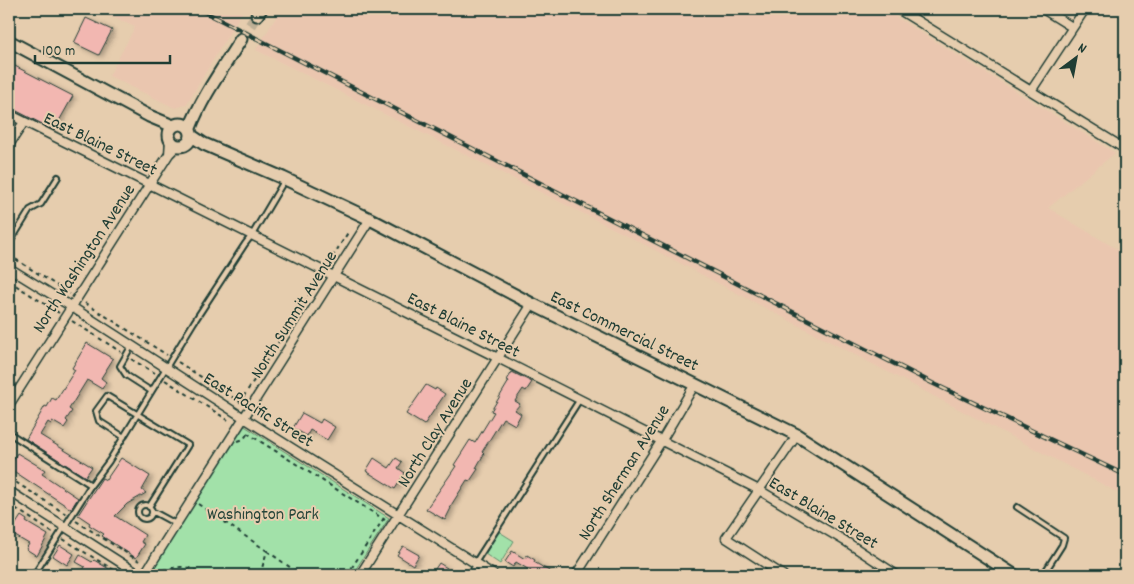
<svg xmlns="http://www.w3.org/2000/svg" width="1134" height="584" font-family="Dekko,sans-serif">
	<style>
		.built { fill: #eac6af }
		.green { fill: #a2e1a9; stroke: #608f6e }
		.building { fill: #f2b7b1; stroke: #1f3d34; filter: url(#shadow) }
		.lines { fill: none; stroke-linecap: round; stroke-linejoin: round }
		.secondary-tunnel { stroke: #beb096; stroke-width: 11; stroke-dasharray: 11 5.5; stroke-linecap: butt }
		.lane-casing { stroke: #1f3d34; stroke-width: 8 }
		.street-casing { stroke: #1f3d34; stroke-width: 11 }
		.secondary-casing { stroke: #1f3d34; stroke-width: 15 }
		.path { stroke: #1f3d34; stroke-width: 2; stroke-dasharray: 4 4; stroke-linecap: butt }
		.lane { stroke: #e6cdae; stroke-width: 4 }
		.street { stroke: #e6cdae; stroke-width: 8 }
		.secondary { stroke: #e6cdae; stroke-width: 11 }
		.rail-casing { stroke: #1f3d34; stroke-width: 4.5 }
		.rail { stroke: #e6cdae; stroke-width: 2.5; stroke-dasharray: 8; stroke-linecap: butt }
		.labels { text-anchor: middle; stroke-width: 4; stroke-linejoin: round; paint-order: stroke }
		.street-label { font-size: 18px; fill: #1f3d34; stroke: #e6cdae }
		.park-label { font-size: 18px; fill: #26453a; stroke: #e6cdae }
	</style>
	<defs>
		<filter id="shadow"><feDropShadow dx="3" dy="2" stdDeviation="2.5" flood-color="#0004"/></filter>
	</defs>
	<rect width="100%" height="100%" fill="#e6cdae"/>
	<filter id="ink" filterUnits="userSpaceOnUse"><feTurbulence type="fractalNoise" baseFrequency=".02" numOctaves="2"/><feDisplacementMap in="SourceGraphic" scale="10" xChannelSelector="R" yChannelSelector="G"/><feConvolveMatrix kernelMatrix="1 2 1 2 8 2 1 2 1" color-interpolation-filters="sRGB"/></filter>
	<g filter="url(#ink)">
		<!-- built -->
		<path class="built" d="M95,9H244L186,105L175,108L109,76L135,27Z
			M281,9H883L1115,153L1048,208L1125,254V496L630,237L256,50Z"/>
		<!-- green -->
		<path class="green" d="M243,425L389,518L352,575H152L150,574Z
			M498,531L514,541L500,564L485,554Z"/>
		<!-- building -->
		<path class="building" d="M86,18L112,30L99,55L74,43Z
			M9,63L73,96L54,130L9,107Z
			M87,343L113,359L101,378L106,382L102,389L87,380L69,409L72,411L66,420L68,422L64,428L52,421L51,424L48,422L40,435L92,467L85,477L26,439L45,406L47,407L52,398L56,400L75,370L72,368Z
			M512,372L532,382L526,391L523,389L515,401L520,404L515,410L521,414L515,425L503,418L482,452L484,454L476,468L478,469L470,481L467,480L450,507L451,508L445,520L426,509L448,478L456,466L454,465L470,440L475,443L494,412L491,411L509,381L507,380Z
			M426,385L435,390L436,388L445,394L424,425L406,414Z
			M302,413L320,423L322,419L335,427L327,440L310,430L307,436L293,428Z
			M17,453L45,470L42,474L78,498L71,509L9,468Z
			M121,458L150,476L142,490L146,493L127,504L115,516L145,535L141,542L145,544L136,558L102,536L104,534L89,525L90,523L78,515L102,478L106,480Z
			M374,458L389,468L396,458L402,462L398,468L405,473L395,489L366,471Z
			M21,516L27,520L26,522L48,535L37,556L26,549L29,544L10,533Z
			M60,545L74,554L67,565L53,556Z
			M403,546L419,555L413,565L397,555Z
			M512,551L525,559L527,555L535,560L534,562L556,575H529L531,571L516,562L513,567L505,562Z
			M80,555L92,562L94,560L119,575H80L85,567L76,562Z
			M439,563L447,568L442,575H431Z"/>
		<g class="lines">
			<!-- secondary-tunnel -->
			<path class="secondary-tunnel" d="M241,39L257,15"/>
			<!-- lane casing -->
			<g class="lane-casing">
				<path id="lane" d="M9,244L30,210L41,204L58,177
					M132,345L120,366L126,375L151,391
					M9,433L91,485
					M124,437L99,421L96,411L107,396L188,445L149,507
					M138 512a7 7 0 1 1 14 0a7 7 0 1 1-14 0Z
					M1017,507L1064,538L1062,545L1043,575
					M152,511L176,524
					M475,563L580,399
					M34,575L91,485L109,461L194,322L245,244L252,235L284,181
					M469,575L477,564"/>
			</g>
			<!-- street casing -->
			<g class="street-casing">
				<path id="street" d="M898,9L1125,149
					M1043,9L1072,27
					M1031,91L1085,9
					M9,114L488,353L759,490L845,541L897,575
					M9,145L24,122
					M169,154L170,140
					M9,268L72,307L244,418L494,575
					M9,405L169,154L177,146
					M9,491L140,575
					M144,575L370,219
					M360,575L532,304
					M576,575L662,440L695,384
					M783,575L726,538L797,435"/>
			</g>
			<!-- secondary casing -->
			<g class="secondary-casing">
				<path id="secondary" d="M257,15L261,9
					M9,41L149,116L173,126
					M169 135a11 11 0 1 1 22 0a11 11 0 1 1-22 0Z
					M190,128C202,97 223,68 241,39
					M192,136L204,144L283,178L370,219L532,304L797,435L1014,575"/>
			</g>
			<!-- path -->
			<path class="path" d="M9,255L70,294
				M328,264L349,231
				M9,281L59,313
				M85,303L167,355
				M72,321L121,352
				M131,359L155,373
				M178,362L240,402L319,279
				M165,380L228,420
				M247,433L385,520
				M238,441L244,439L249,431
				M9,478L66,514
				M9,504L53,533
				M198,504L267,551L260,575
				M76,521L139,561
				M63,539L122,575
				M267,551L301,575
				M155,572C172,568 187,562 201,575
				M156,575L158,571L164,575
				M347,575L384,518"/>
			<!-- lane -->
			<use href="#lane" class="lane"/>
			<!-- street -->
			<use href="#street" class="street"/>
			<!-- secondary -->
			<use href="#secondary" class="secondary"/>
			<!-- rail casing -->
			<g class="rail-casing">
				<path id="rail" d="M199,9L932,383L1125,475"/>
			</g>
			<!-- rail -->
			<use href="#rail" class="rail"/>
		</g>
	</g>
	<g class="labels">
		<!-- street labels -->
		<g class="street-label">
			<text transform="translate(101 143) rotate(26)" y="6">East Blaine Street</text>
			<text transform="translate(83 258) rotate(-57)" y="6">North Washington Avenue</text>
			<text transform="translate(293 314) rotate(-58)" y="6">North Summit Avenue</text>
			<text transform="translate(464 324) rotate(27)" y="6">East Blaine Street</text>
			<text transform="translate(625 330) rotate(26)" y="6">East Commercial Street</text>
			<text transform="translate(259 409) rotate(32)" y="6">East Pacific Street</text>
			<text transform="translate(434 432) rotate(-58)" y="6">North Clay Avenue</text>
			<text transform="translate(623 472) rotate(-58)" y="6">North Sherman Avenue</text>
			<text transform="translate(824 512) rotate(31)" y="6">East Blaine Street</text>
		</g>
		<!-- park labels -->
		<g class="park-label">
			<text x="263" y="519">Washington Park</text>
		</g>
	</g>
	<!-- margin -->
	<rect width="1134" height="584" fill="none" stroke="#e6cdae" stroke-width="30"/>
	<rect x="15" y="15" width="1104" height="554" fill="none" stroke="#1f3d34" stroke-width="2" filter="url(#ink)"/>
	<!-- north arrow -->
	<g transform="translate(1076 58) rotate(32)" stroke="#e6cdae" stroke-width="4" paint-order="stroke">
	<path d="M0-4L9 19L0 12L-9 19Z" fill="#1f3d34"/>
	<text y="-8" font-size="14" font-weight="bold" text-anchor="middle" fill="#1f3d34">N</text>
	</g>
	<!-- scale -->
	<path d="M35 55v8h135v-8" fill="none" stroke="#1f3d34" stroke-width="2.5"/>
	<text x="42" y="55" font-size="15" fill="#1f3d34" stroke="#e6cdae" stroke-width="4" paint-order="stroke">100 m</text>
</svg>
